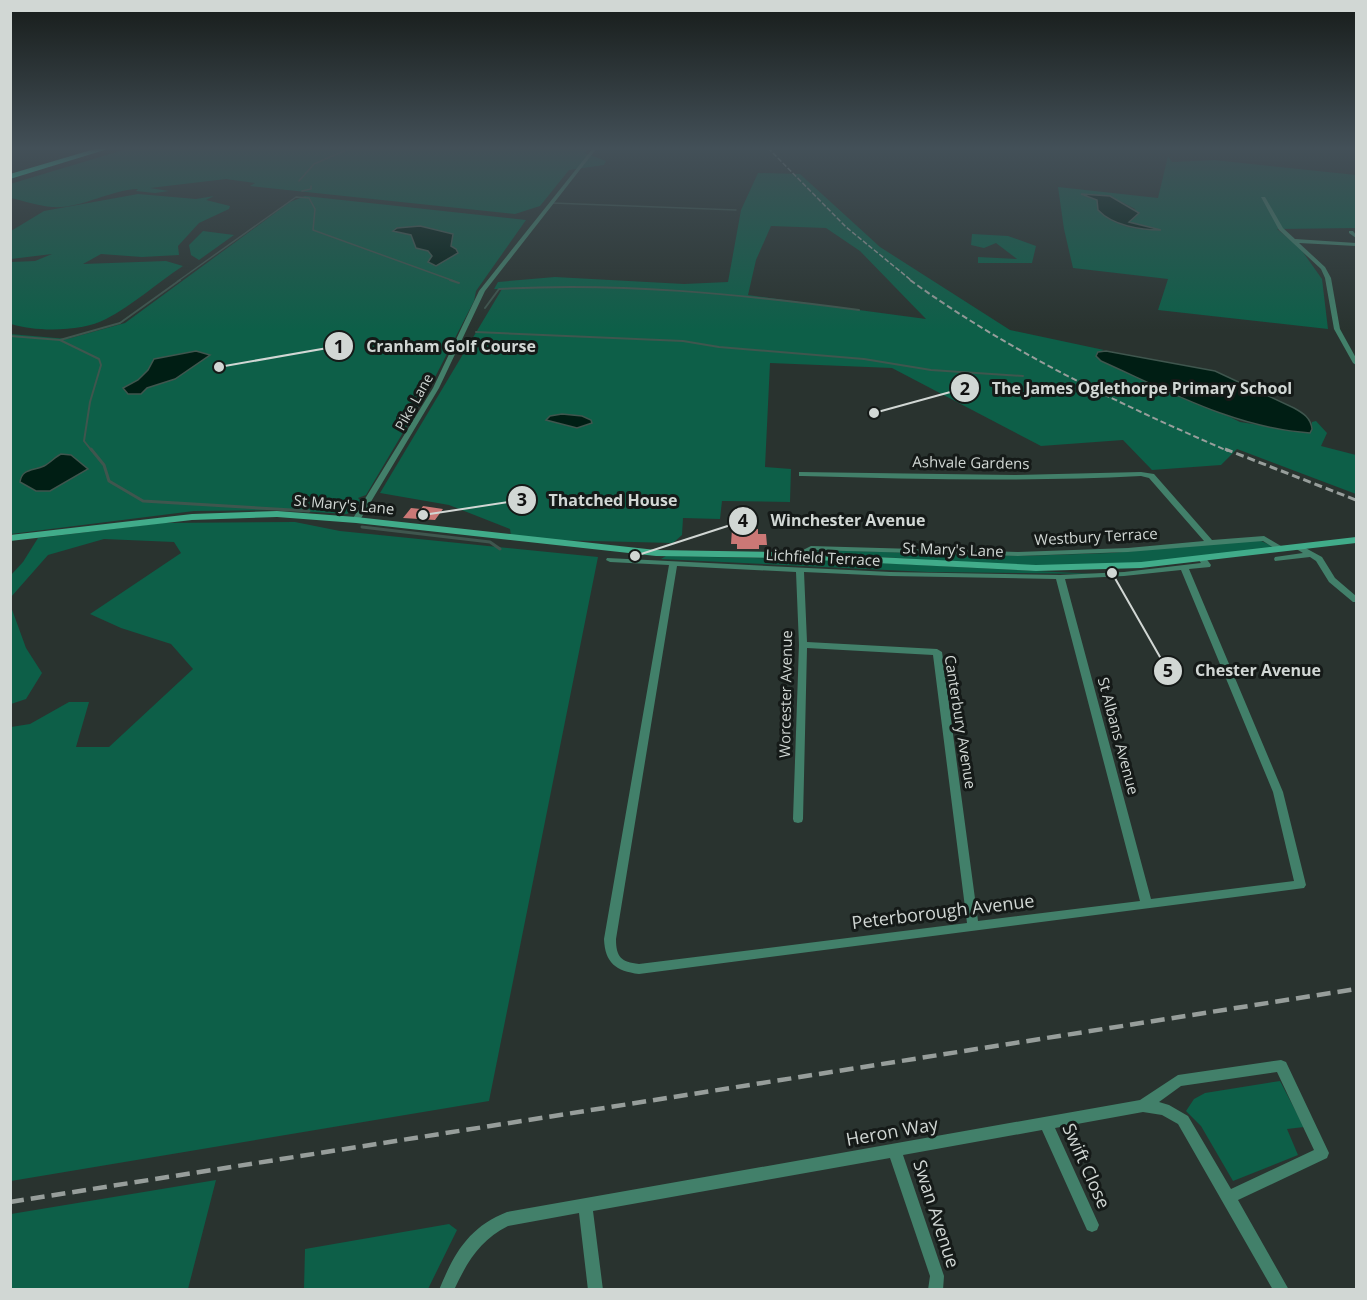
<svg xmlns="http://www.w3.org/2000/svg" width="1367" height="1300" font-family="'Open Sans',sans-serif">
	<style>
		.green { fill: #0d5f48; fill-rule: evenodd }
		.water { fill: #001e14; stroke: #3f564e; stroke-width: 1.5 }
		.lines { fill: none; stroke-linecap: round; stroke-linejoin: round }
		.stream-far2 { stroke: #3f564e; stroke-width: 1.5 }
		.stream-far1 { stroke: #3f564e; stroke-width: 2 }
		.stream { stroke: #3f564e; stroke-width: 3 }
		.building { fill: #cb7876 }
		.street { fill: #42806a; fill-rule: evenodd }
		.secondary { fill: #41ac8a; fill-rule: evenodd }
		.highway { fill: #29eeb8; fill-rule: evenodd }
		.rail-far3 { stroke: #979e9b; stroke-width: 1.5; stroke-dasharray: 5 2; stroke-linecap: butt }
		.rail-far2 { stroke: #979e9b; stroke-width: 2; stroke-dasharray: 6 3; stroke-linecap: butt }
		.rail-far1 { stroke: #979e9b; stroke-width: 3; stroke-dasharray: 8 4; stroke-linecap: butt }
		.rail { stroke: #979e9b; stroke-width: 4.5; stroke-dasharray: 14 7; stroke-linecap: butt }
		.labels { text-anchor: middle; stroke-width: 6; stroke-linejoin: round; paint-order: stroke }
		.far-street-label { font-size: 14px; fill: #d1d7d4; stroke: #151a18 }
		.street-label { font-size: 15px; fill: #d1d7d4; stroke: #151a18 }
		.near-street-label { font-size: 18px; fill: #d1d7d4; stroke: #151a18 }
		.leader { fill: none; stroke: #d1d7d4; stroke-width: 2 }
		.callout-dot { fill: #d1d7d4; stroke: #151a18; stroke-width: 2 }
		.mark-label { font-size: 18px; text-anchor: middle; font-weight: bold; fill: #111 }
		.callout-label { font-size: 16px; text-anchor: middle; font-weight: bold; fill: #d1d7d4; stroke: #151a18; stroke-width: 6; stroke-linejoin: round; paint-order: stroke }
	</style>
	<rect width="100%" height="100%" fill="#29332f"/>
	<!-- green -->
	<path class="green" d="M130,148H589L585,153L606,161L604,165L569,170L540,206L515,214L250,186L255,183L226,179L150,188L169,191L155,193L136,191L138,189C109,190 81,209 52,207C39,206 24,201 11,198L10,184Z
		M1168,156L1172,162L1214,160L1356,175V228L1277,229L1300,248L1322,279L1328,329L1158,310L1168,279L1073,268L1064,229L1058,187L1158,198ZM1088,194L1110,196L1135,209L1136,216L1129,222L1147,229C1131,230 1109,222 1098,210L1097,200L1082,195Z
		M758,173L800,174L880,247L1010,330L1104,350L1098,352L1240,422L1310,433L1312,422L1316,421L1327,433L1321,446L1356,455V494L1237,449L1221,465L1152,470L1123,440L1041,446L892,368L770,363L765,467L791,469L790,502L722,501L720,519L683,518L682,535L673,543L553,540L511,536L510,529L449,505L380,493L502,289H494L498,282L555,277L684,284L728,282L741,210ZM771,226L826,228L860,251L926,319L748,295L756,260Z
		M138,194L196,199L214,196L206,200L230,206L229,209L199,223L178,246L179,255L142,257L101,254L83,264L166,261L183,266C157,283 133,305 106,319C82,332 36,332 11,324V262L35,261L52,254L11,259V231L44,211Z
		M305,196L526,220L476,291L474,301L430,387L366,495L358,498L362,502L347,514L281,510L194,511L11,534L10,334L67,339L125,323L290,202Z
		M203,231L234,235L199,260L191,255L189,245Z
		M972,234L1008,236L1036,246L1032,263H978V257L1017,259L996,243L984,248L971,245Z
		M295,522L340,531L598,557L489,1101L11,1181V727L30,724L69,702H89L76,747H109L193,669L171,644L121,628L90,614L181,553L174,542L104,539L48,555L11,597V575L23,562L38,538L162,523Z
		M1259,540L1272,546L1270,549L1152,562L1079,565H1011L816,553L818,550L1021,556L1111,553Z
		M666,556L803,559L1096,574L928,572L661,559Z
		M10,604L26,648L42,673L26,699L11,704Z
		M1280,1081L1304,1127L1287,1129L1298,1155L1233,1181L1201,1126L1186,1111L1194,1099L1205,1093Z
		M216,1180L188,1289H11V1214Z
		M449,1224L457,1230L428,1289H304L305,1249Z"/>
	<!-- water -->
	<path class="water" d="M1081,194L1110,196L1139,213L1129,222L1161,230C1141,230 1113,226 1098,210L1097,200Z
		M420,226L453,234L451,246L456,249L458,253L436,266L428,262L432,256L428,251L416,248L411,235L393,231L397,228Z
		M196,351L210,355L175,379L147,388L141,394H128L123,388L138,380L148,370L154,359Z
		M1106,351L1215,371L1294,408C1303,413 1311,418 1312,429L1310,433C1235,428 1168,391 1101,361L1096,356L1098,352Z
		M562,414L582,416L591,420L592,423L577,428L546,420L550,416Z
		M61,454L71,455L88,469L50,491H36L20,482C22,468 34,471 44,466C50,463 55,457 61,454Z"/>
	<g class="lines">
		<!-- stream-far2 -->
		<path class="stream-far2" d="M299,181L314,164L351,148
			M302,191L311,189V186
			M552,203L736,210
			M178,281L296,197L309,198L315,209L313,230L454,281"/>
		<!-- stream-far1 -->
		<path class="stream-far1" d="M450,280L459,283
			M485,308L499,289C619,282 740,294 859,310
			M476,332L683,341L719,347L864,359L931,370L1023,376
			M10,336L60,340L99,359L101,365L90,402L84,441L92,451
			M60,340L120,323L180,280"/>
		<!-- stream -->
		<path class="stream" d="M91,449L104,465L109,481L143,501L309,511
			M362,527L490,542L500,549"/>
	</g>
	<!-- building -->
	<path class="building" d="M423,506L443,509L435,520L403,518L411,508L421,509Z
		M732,529H758V534H766L767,545H759V549H737V544H731Z"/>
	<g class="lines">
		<!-- street -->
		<path class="street" d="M593,148H597L485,291L439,388L360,520L356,522H353L352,520L433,388L479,291Z
			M1261,197H1265L1283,228L1295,239L1356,243V246L1299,243L1325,267L1331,278L1340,329L1356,358V365L1353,363L1334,329L1325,278L1321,269L1279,230Z
			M1349,231H1353L1356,235V238L1349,233Z
			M799,472L1014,475L1141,472L1154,474L1212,540L1264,536L1286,549L1282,551H1279L1263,541L1128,552L1018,556L812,550L809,559H806L802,557L803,550L811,546L1018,552L1128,548L1204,541L1149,478L1141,476C1028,482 915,479 802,476H799Z
			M1294,545H1300L1322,557L1335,578L1356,596V602H1353L1329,582L1316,561L1310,557L1275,561L1274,559L1275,557L1303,553L1293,547Z
			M1199,557H1205L1211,565L1210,567L1189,569L1283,792L1306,885L1304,888L639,974C616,971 605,963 604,939L669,565L610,562L606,560L607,558L890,572L1060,575L1124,572L1201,563L1198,559ZM677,566L796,572L799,645L793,819L794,822L798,823L802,822L803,819L807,648L933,655L967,923L639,964C621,962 616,957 616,939ZM1181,570L1273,792L1294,881L1151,899L1065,579L1124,576ZM804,572L890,576L1056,579L1140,901L978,921L942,652L937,649L807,642Z
			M1281,1060L1286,1062L1329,1153L1327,1158L1238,1200L1289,1290H1273L1178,1124L1162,1115L1143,1112L1055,1128L1099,1225L1097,1230L1092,1232L1087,1230L1042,1130L903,1155L944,1276L943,1290H928L930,1276L890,1158L593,1211L603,1290H588L579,1213L508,1226C480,1240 467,1262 454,1290H439C454,1253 469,1227 507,1212L1140,1100L1178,1075ZM1277,1072L1314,1150L1231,1189L1188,1116L1169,1105L1159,1102L1181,1086Z"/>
		<!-- secondary -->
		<path class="secondary" d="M277,511L356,517L656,550L774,552L1036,565L1141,562L1356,537V543L1141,568L1036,571L774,558L656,556L356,523L277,517L192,520L10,541V535L192,514Z"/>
		<!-- highway -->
		<path class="highway" d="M98,148H111L10,179V174Z"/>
		<!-- rail-far3 -->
		<path class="rail-far3" d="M768,148L846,227L912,281"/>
		<!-- rail-far2 -->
		<path class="rail-far2" d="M910,280C1008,351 1117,403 1228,451"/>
		<!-- rail-far1 -->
		<path class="rail-far1" d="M1225,449L1356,500"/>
		<!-- rail -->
		<path class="rail" d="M10,1202L1356,989"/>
	</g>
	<!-- sky -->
	<linearGradient id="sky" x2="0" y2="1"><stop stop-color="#171c1a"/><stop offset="0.45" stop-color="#435058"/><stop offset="1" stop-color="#435058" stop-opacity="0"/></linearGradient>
	<rect width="1367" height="330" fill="url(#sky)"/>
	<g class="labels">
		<!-- far-street labels -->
		<g class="far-street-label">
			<text transform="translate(414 402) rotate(-61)" y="5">Pike Lane</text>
		</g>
		<!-- street labels -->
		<g class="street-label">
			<text transform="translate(971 463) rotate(1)" y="5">Ashvale Gardens</text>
			<text transform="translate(344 505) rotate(5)" y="5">St Mary's Lane</text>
			<text transform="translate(1096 537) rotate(-3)" y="5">Westbury Terrace</text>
			<text transform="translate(953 550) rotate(2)" y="5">St Mary's Lane</text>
			<text transform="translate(823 558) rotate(3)" y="5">Lichfield Terrace</text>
			<text transform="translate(786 694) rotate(-89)" y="5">Worcester Avenue</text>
			<text transform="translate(960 722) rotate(81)" y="5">Canterbury Avenue</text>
			<text transform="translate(1118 736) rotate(75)" y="5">St Albans Avenue</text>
		</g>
		<!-- near-street labels -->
		<g class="near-street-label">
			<text transform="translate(943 912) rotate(-7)" y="6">Peterborough Avenue</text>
			<text transform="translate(892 1132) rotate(-10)" y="6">Heron Way</text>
			<text transform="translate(1086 1166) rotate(66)" y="6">Swift Close</text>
			<text transform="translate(936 1214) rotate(72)" y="6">Swan Avenue</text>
		</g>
	</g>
	<!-- callouts -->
	<path class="leader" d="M219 367L339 346M874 413L965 388M423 515L522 500M635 556L743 521M1112 573L1168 671"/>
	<g class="callout-dot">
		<circle cx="219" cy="367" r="6"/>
		<circle cx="874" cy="413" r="6"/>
		<circle cx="423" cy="515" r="6"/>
		<circle cx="635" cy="556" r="6"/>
		<circle cx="1112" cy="573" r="6"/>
		<circle cx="339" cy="346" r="15"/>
		<circle cx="965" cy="388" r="15"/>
		<circle cx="522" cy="500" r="15"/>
		<circle cx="743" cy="521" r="15"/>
		<circle cx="1168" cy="671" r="15"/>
	</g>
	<g class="mark-label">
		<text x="339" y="353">1</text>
		<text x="965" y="395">2</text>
		<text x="522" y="506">3</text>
		<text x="743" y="527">4</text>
		<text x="1168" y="677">5</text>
	</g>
	<g class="callout-label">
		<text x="451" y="352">Cranham Golf Course</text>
		<text x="1142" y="394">The James Oglethorpe Primary School</text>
		<text x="613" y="506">Thatched House</text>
		<text x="848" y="526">Winchester Avenue</text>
		<text x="1258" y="676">Chester Avenue</text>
	</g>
	<!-- border -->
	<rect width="1367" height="1300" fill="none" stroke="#d1d7d4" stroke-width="24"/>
</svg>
